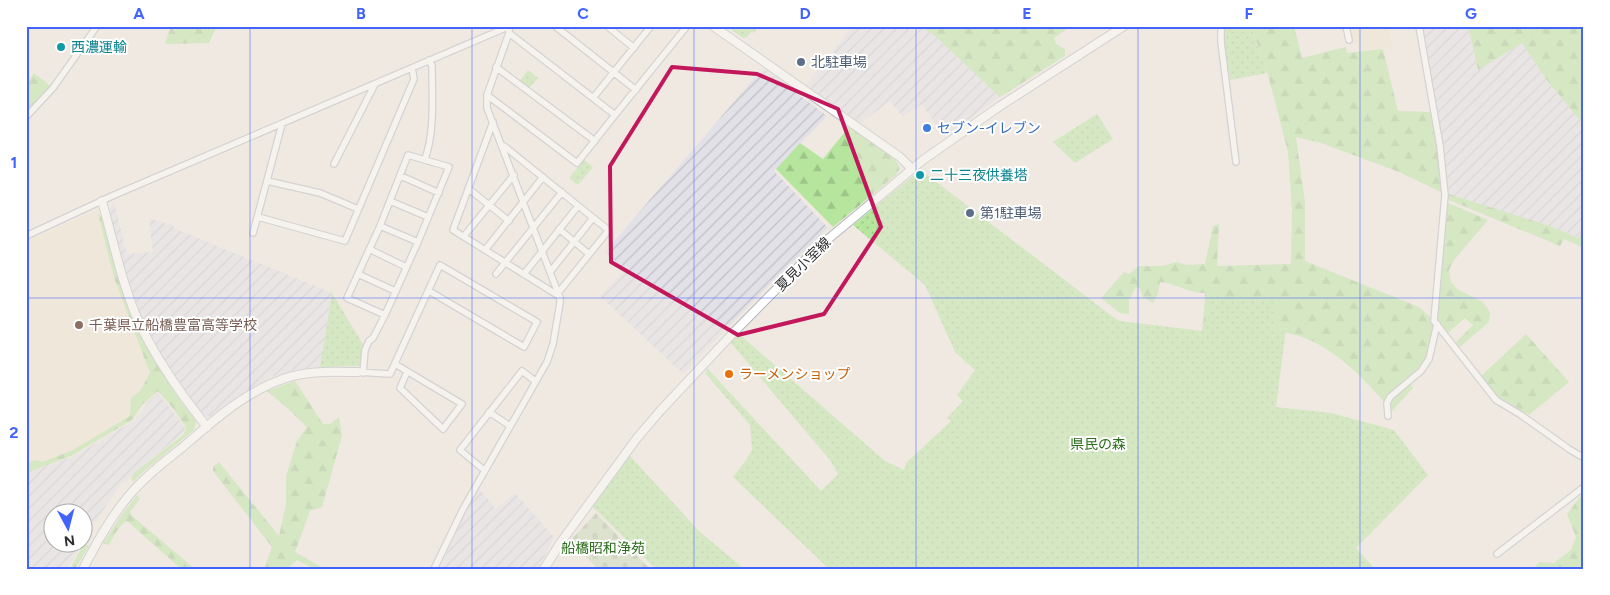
<svg xmlns="http://www.w3.org/2000/svg" width="1610" height="595" font-family="Figtree,'Noto Sans JP',sans-serif">
	<style>
		.industrial { fill: url(#industrial-furrows) }
		.education { fill: #f0e6d1 }
		.grass { fill: url(#grass-dots) }
		.forest { fill: url(#forest-firs) }
		.cemetery { fill: url(#cemetery-stones) }
		.lines { fill: none; stroke-linecap: round; stroke-linejoin: round }
		.street-casing { stroke: #b4b7c1; stroke-width: 8 }
		.secondary-casing { stroke: #b4b7c1; stroke-width: 10 }
		.street { stroke: #fff; stroke-width: 5.5 }
		.secondary { stroke: #fff; stroke-width: 8 }
		.marked { fill: none; stroke: #c2185b; stroke-width: 4; stroke-linejoin: round }
		.grid { fill: none; stroke: #4264fb; stroke-width: 1; stroke-opacity: 0.55 }
		.culture-dot { fill: #0f9aa8; stroke: #fff; stroke-width: 2 }
		.service-dot { fill: #5c6f8a; stroke: #fff; stroke-width: 2 }
		.shop-dot { fill: #3f7fe0; stroke: #fff; stroke-width: 2 }
		.education-dot { fill: #8d6e63; stroke: #fff; stroke-width: 2 }
		.food-dot { fill: #e8710a; stroke: #fff; stroke-width: 2 }
		.labels { text-anchor: middle; stroke-width: 4; stroke-linejoin: round; paint-order: stroke }
		.culture-label { font-size: 14px; fill: #0d838f; stroke: #fff; text-anchor: start }
		.service-label { font-size: 14px; fill: #4e5e75; stroke: #fff; text-anchor: start }
		.shop-label { font-size: 14px; fill: #366cbe; stroke: #fff; text-anchor: start }
		.street-label { font-size: 14px; fill: #2e2e2e; stroke: #fff }
		.education-label { font-size: 14px; fill: #785e54; stroke: #fff; text-anchor: start }
		.food-label { font-size: 14px; fill: #c56008; stroke: #fff; text-anchor: start }
		.park-label { font-size: 14px; fill: #2c6e1b; stroke: #fff }
		.neatline { fill: none; stroke: #4264fb; stroke-width: 2 }
		.grid-label { font-size: 16px; text-anchor: middle; font-weight: bold; fill: #4264fb }
	</style>
	<defs>
		<pattern id="industrial-furrows" width="10" height="10" patternUnits="userSpaceOnUse" patternTransform="scale(1.25)"><rect width="10" height="10" fill="#e3e1e8"/><path d="M-1 1l2-2M0 10L10 0M9 11l2-2" fill="none" stroke="#c3c1c7"/></pattern>
		<pattern id="grass-dots" width="8" height="8" patternUnits="userSpaceOnUse" patternTransform="scale(1.25)"><rect width="8" height="8" fill="#b6e59e"/><path d="M2 2h.1M6 6h.1" fill="none" stroke="#9dc588" stroke-width="1.8" stroke-linecap="round"/></pattern>
		<pattern id="forest-firs" width="22" height="20" patternUnits="userSpaceOnUse" patternTransform="scale(1.25)"><rect width="22" height="20" fill="#b6e59e"/><path d="M5 1l3.5 6h-7zM16 11l3.5 6h-7z" fill="#9dc588"/></pattern>
		<pattern id="cemetery-stones" width="16" height="16" patternUnits="userSpaceOnUse" patternTransform="scale(1.25)"><rect width="16" height="16" fill="#c8d9b8"/><path d="M2 7V4a2 2 0 0 1 4 0v3zM10 15v-3a2 2 0 0 1 4 0v3z" fill="#acbb9e"/></pattern>
	</defs>
	<rect width="100%" height="100%" fill="#efe9e1"/>
	<!-- industrial -->
	<path class="industrial" d="M853,26H922L936,37L1000,97L944,137L922,104L903,117L890,101L861,123L806,85Z
		M1423,26H1468L1478,70L1522,43L1546,79L1584,125V230L1579,238L1550,226L1449,194L1444,147Z
		M763,68L827,116L774,171L828,228L766,288L683,374L600,296L625,270L605,252Z
		M114,202L127,254L153,252L149,218L172,225L176,229L332,293L320,367L295,370L271,377L244,392L213,416L203,417L187,397L164,360L140,316L130,292L115,239L109,210Z
		M158,393L185,427L183,433L121,484L83,540L82,512H52V542L81,543L68,569H31L26,566V480L33,471L74,456L135,420L147,403Z
		M478,487L496,509L515,493L554,537L538,569H439Z"/>
	<!-- education -->
	<path class="education" d="M1349,26H1387L1393,47L1359,52L1358,43L1353,44Z
		M97,210L114,278L150,373L140,391L131,398L130,416L71,451L42,462L31,461L26,463V241Z"/>
	<!-- grass -->
	<path class="grass" d="M726,26H759L754,33L752,31L747,37L743,38Z
		M1225,26H1251L1267,73L1230,80L1224,42Z
		M528,70L538,78L529,88L520,81Z
		M1097,114L1113,139L1075,163L1053,142Z
		M584,160L593,167L578,185L569,178Z
		M919,171H922L1113,317L1120,321L1202,331L1207,280L1291,289L1276,407L1331,413L1394,430L1428,475L1356,548L1375,569H829L733,477L747,459L752,450L750,425L706,374L707,368L821,491L838,474L830,460L731,343L739,334L885,461L904,470L906,463L951,421L947,418L963,401L957,395L975,370L955,352L925,285L853,225Z
		M332,293L364,346L360,366L320,367Z
		M629,455L699,531L744,569H656L592,506Z"/>
	<!-- forest -->
	<path class="forest" d="M171,26H217L209,43L165,44Z
		M922,26H1071L1054,38L1056,44L1065,49V56L1000,97L936,37Z
		M1251,26H1294L1302,58L1346,47L1347,53L1383,49L1398,111L1431,112L1437,146L1441,192L1399,172L1321,143L1296,137L1305,202V261L1419,307L1431,318V322L1434,327C1428,353 1430,360 1407,378L1413,388L1392,411C1368,383 1340,352 1305,338C1296,334 1285,333 1275,331L1277,303L1211,296L1207,324H1204L1205,293C1190,294 1176,283 1160,282L1158,294L1153,303L1143,297L1140,289L1136,287L1129,300V314L1120,313L1101,298L1124,272L1129,274L1139,266H1162L1177,262L1187,265L1205,264L1213,226L1219,224L1217,266L1291,264L1292,209L1288,152L1268,75Z
		M1468,26H1584V125L1546,79L1522,43L1478,70Z
		M34,73L52,87L26,115V81L28,82Z
		M849,127C859,134 898,156 899,167C900,171 898,172 896,175L833,227L776,169L800,143L823,159Z
		M1449,194L1550,226L1578,238L1584,230V248L1564,239L1560,246L1449,200Z
		M1448,203L1488,220L1454,260L1449,270L1451,282L1457,289L1483,302L1490,312L1489,322L1460,347L1456,342L1473,325L1465,318L1448,333L1437,320Z
		M98,214L102,217C116,276 136,333 169,384C177,397 187,409 196,421L194,430L144,471L133,482L131,477L134,473L184,434L186,427L172,407L158,391L142,405L132,420L73,455L32,471L26,477V466L31,461L38,460L42,462L71,451L130,416L131,398L140,391L150,373L114,278Z
		M1526,334L1569,382L1529,415L1492,393L1480,377Z
		M295,381L323,424H330L339,417L342,436L322,507L310,511L295,552L325,569H314L297,560L287,569H264L272,547L213,471V467L219,462L279,536L286,505V476L297,441L307,427L286,407L267,391Z
		M1584,492V569H1533L1539,562L1554,563L1571,550L1576,537L1567,514Z
		M137,495L140,499L130,512L131,515L195,569H180V568L127,521C118,526 114,536 109,545L103,543L121,516Z
		M84,543L89,546L75,569H70Z"/>
	<!-- cemetery -->
	<path class="cemetery" d="M596,513L645,564L651,569H598L570,541Z"/>
	<g class="lines">
		<!-- street casing -->
		<g class="street-casing">
			<path id="street" d="M555,26L636,90
				M607,26L634,48
				M1221,26V42L1236,162
				M1346,26L1349,40
				M1419,26L1440,146L1445,195L1434,321L1496,400L1521,415L1569,449L1584,458
				M496,67L595,141
				M487,95L577,163L615,115L509,33
				M593,98L651,26
				M615,115L687,26
				M26,117L53,88L97,26
				M493,122L453,230L559,296
				M504,146L607,229L608,231L558,293
				M408,155L449,167L418,242L385,315L347,298L380,226Z
				M425,159C435,131 432,96 432,66L429,60
				M334,164L375,84
				M401,176L439,193
				M267,181L320,193L358,209
				M469,189L509,221
				M390,201L428,217
				M258,217L345,241L414,79L412,68
				M380,226L418,242
				M559,229L589,254
				M253,233L282,124
				M26,236L112,196L510,26
				M464,236L514,175
				M369,249L406,267
				M485,250L543,177
				M550,272L593,218
				M358,274L395,291
				M496,274L562,192
				M524,274L578,206
				M395,364L462,404L443,429L400,388L407,372
				M358,372L390,374L440,265L537,322L524,347L429,291
				M363,373L365,350L369,341L373,338L385,315
				M489,412L510,426
				M1388,416L1387,403L1390,397L1421,371L1429,359L1437,324
				M484,470L460,450L522,371L535,381
				M1497,554L1584,487
				M434,569L463,509L547,362L553,344L560,303V298L487,108V95L509,33V26"/>
		</g>
		<!-- secondary casing -->
		<g class="secondary-casing">
			<path id="secondary" d="M713,26L900,157L912,169
				M102,201C113,240 121,280 137,318C155,358 180,393 207,427
				M83,569C96,544 109,520 127,498C143,478 163,463 183,447C213,421 245,392 283,379C308,370 333,372 358,372
				M544,569L561,542L637,438L661,410L735,331L815,250L923,160L1000,106L1124,26"/>
		</g>
		<!-- street -->
		<use href="#street" class="street"/>
		<!-- secondary -->
		<use href="#secondary" class="secondary"/>
	</g>
	<!-- marked area -->
	<path d="M0 0H1610V595H0ZM672,67L757,74L838,109L881,227L824,314L738,335L611,262L610,166Z" fill="#efe9e1" fill-opacity=".55" fill-rule="evenodd"/>
	<path class="marked" d="M672,67L757,74L838,109L881,227L824,314L738,335L611,262L610,166Z"/>
	<!-- grid -->
	<path class="grid" d="M250,26V569M472,26V569M694,26V569M916,26V569M1138,26V569M1360,26V569M26,298H1584"/>
	<!-- markers -->
	<g class="culture-dot">
		<circle cx="61" cy="47" r="5"/>
		<circle cx="920" cy="175" r="5"/>
	</g>
	<g class="service-dot">
		<circle cx="801" cy="62" r="5"/>
		<circle cx="970" cy="213" r="5"/>
	</g>
	<circle class="shop-dot" cx="927" cy="128" r="5"/>
	<circle class="education-dot" cx="79" cy="325" r="5"/>
	<circle class="food-dot" cx="729" cy="374" r="5"/>
	<g class="labels">
		<!-- culture labels -->
		<g class="culture-label">
			<text x="71" y="52">西濃運輸</text>
			<text x="930" y="180">二十三夜供養塔</text>
		</g>
		<!-- service labels -->
		<g class="service-label">
			<text x="811" y="67">北駐車場</text>
			<text x="980" y="218">第1駐車場</text>
		</g>
		<!-- shop labels -->
		<g class="shop-label">
			<text x="937" y="133">セブン-イレブン</text>
		</g>
		<!-- street labels -->
		<g class="street-label">
			<text transform="translate(803 264) rotate(-44)" y="5">夏見小室線</text>
		</g>
		<!-- education labels -->
		<g class="education-label">
			<text x="89" y="330">千葉県立船橋豊富高等学校</text>
		</g>
		<!-- food labels -->
		<g class="food-label">
			<text x="739" y="379">ラーメンショップ</text>
		</g>
		<!-- park labels -->
		<g class="park-label">
			<text x="1098" y="449">県民の森</text>
			<text x="603" y="553">船橋昭和浄苑</text>
		</g>
	</g>
	<!-- border -->
	<rect width="1610" height="595" fill="none" stroke="#ffffff" stroke-width="55"/>
	<!-- north arrow -->
	<g transform="translate(68 528) rotate(173)"><circle r="24" fill="#ffffff" stroke="#ababab"/>
	<path d="M0-4L9 19L0 12L-9 19Z" fill="#4264fb"/>
	<text y="-8" font-size="14" font-weight="bold" text-anchor="middle" fill="#2e2e2e">N</text>
	</g>
	<rect x="28" y="28" width="1554" height="540" class="neatline"/>
	<g class="grid-label">
		<text x="139" y="19">A</text>
		<text x="361" y="19">B</text>
		<text x="583" y="19">C</text>
		<text x="805" y="19">D</text>
		<text x="1027" y="19">E</text>
		<text x="1249" y="19">F</text>
		<text x="1471" y="19">G</text>
		<text x="14" y="168">1</text>
		<text x="14" y="438">2</text>
	</g>
</svg>
